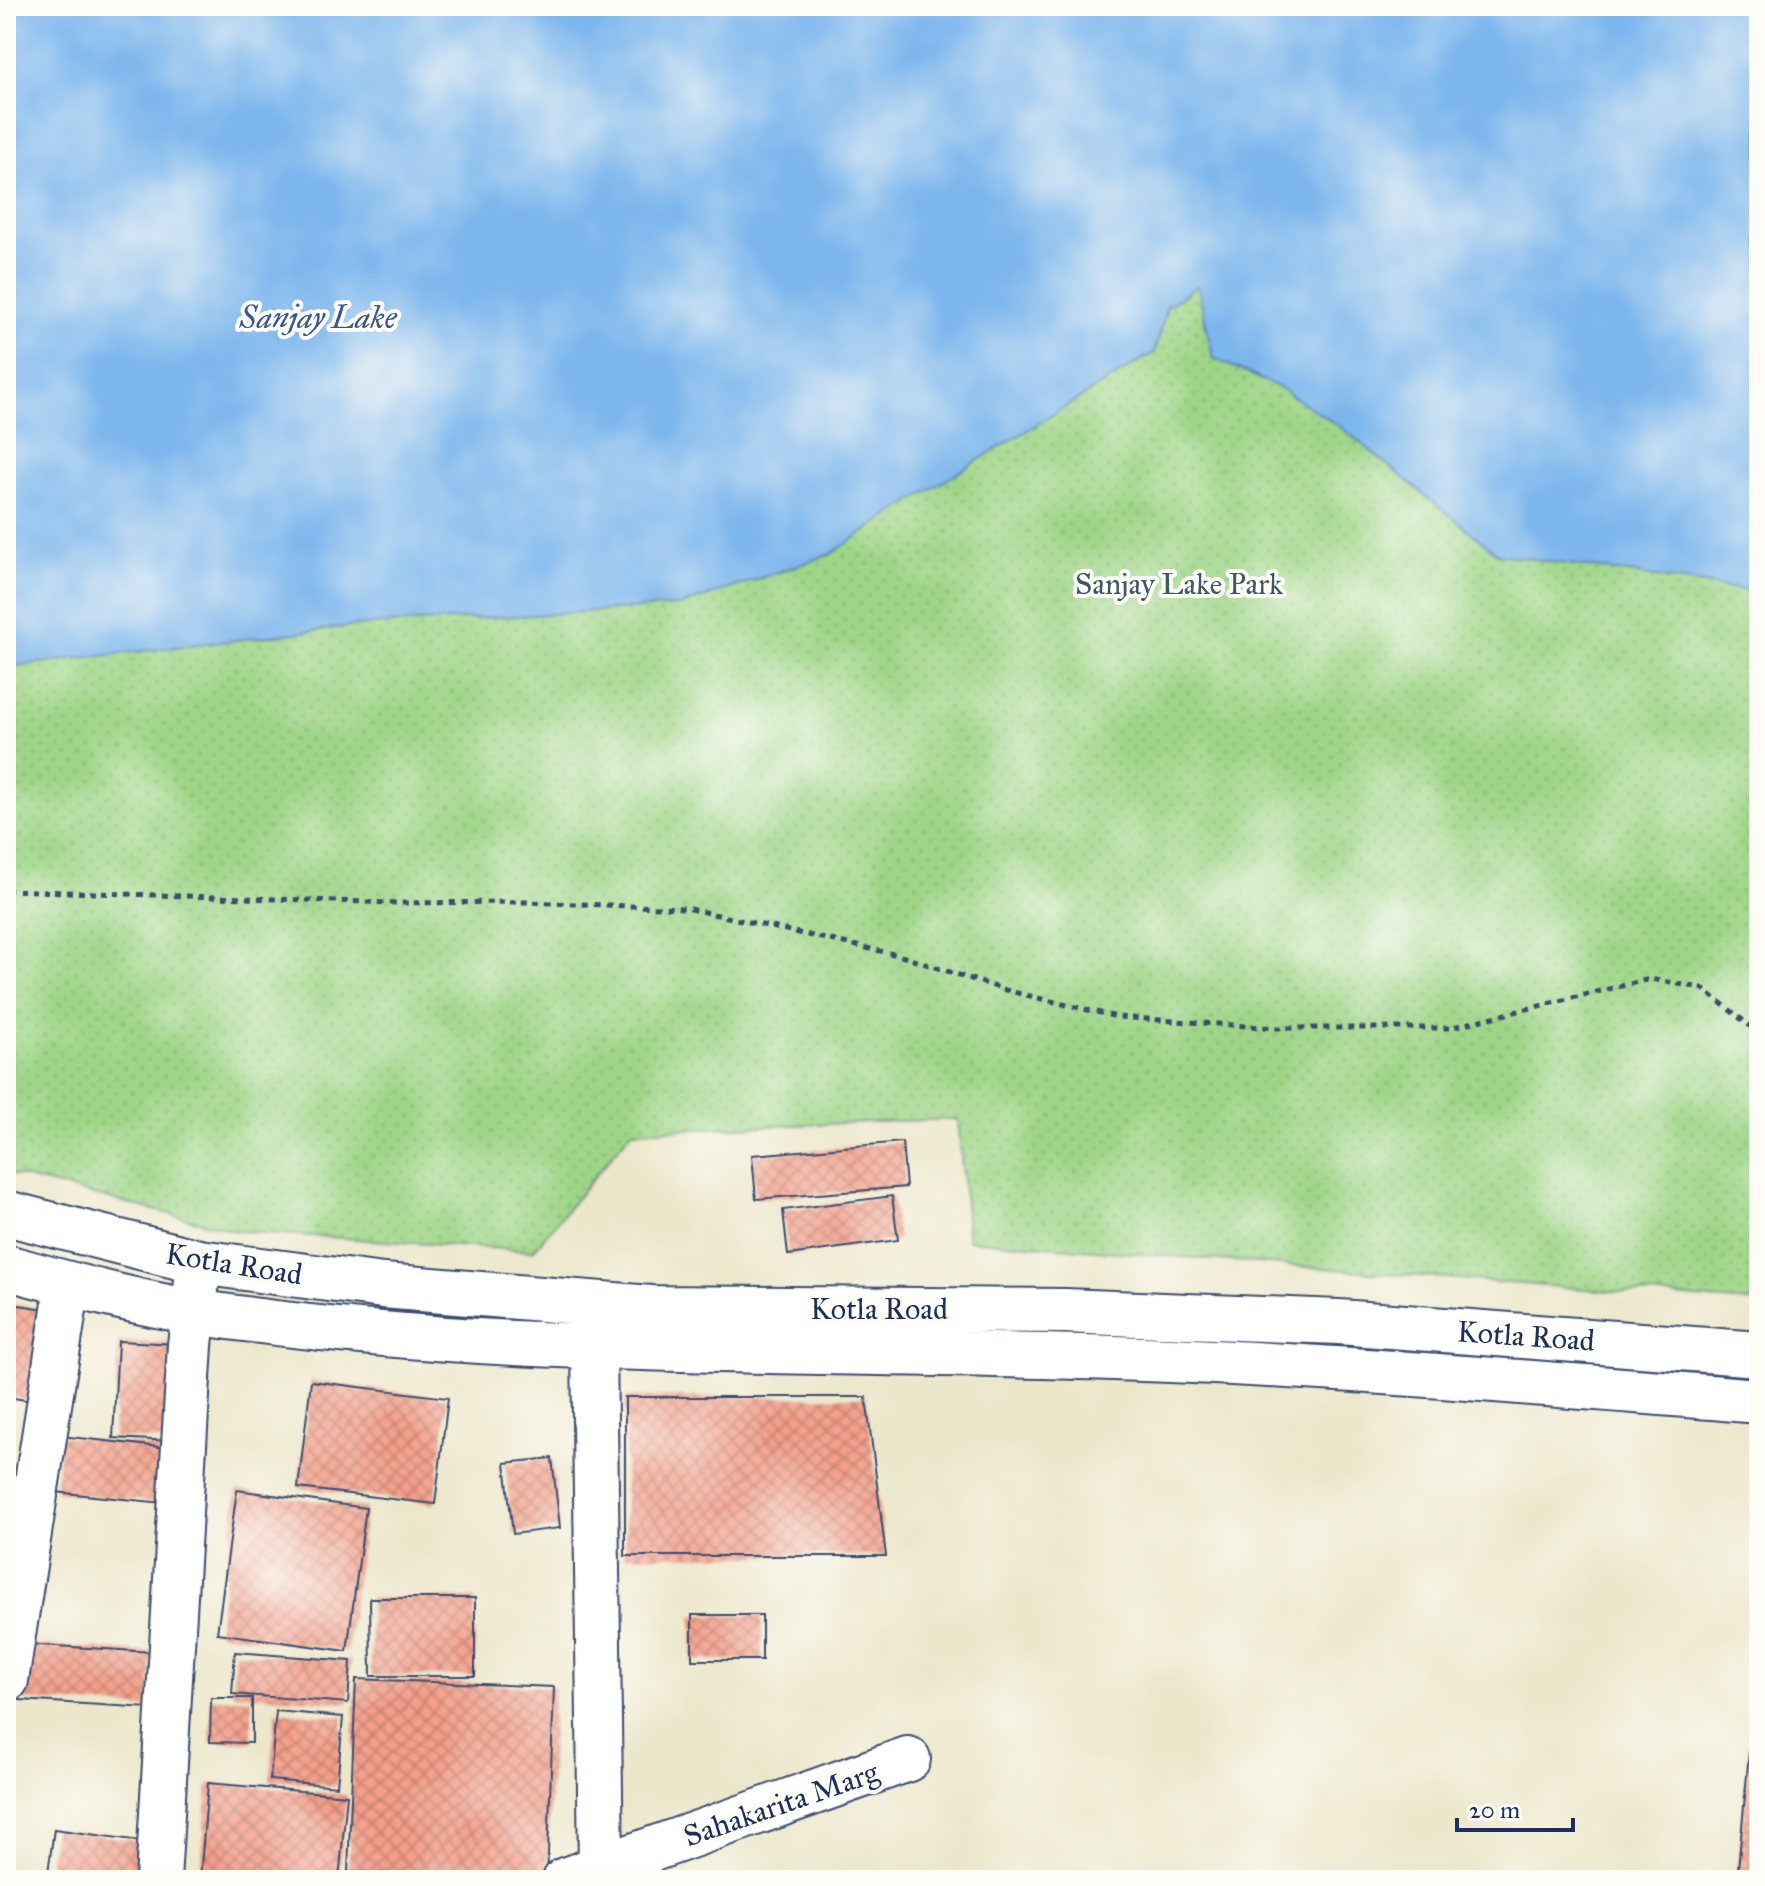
<svg xmlns="http://www.w3.org/2000/svg" width="1765" height="1886" font-family="'IM FELL Great Primer',serif">
	<style>
		.park { fill: url(#park-dots); stroke: #5c8272; stroke-width: 2 }
		.water { fill: #7bb6ed; stroke: #4b72a6; stroke-width: 2 }
		.building { fill: url(#building-cross-hatch) }
		.lines { fill: none; stroke-linecap: round; stroke-linejoin: round }
		.minor-casing { stroke: #3a4b6e; stroke-width: 48 }
		.major-casing { stroke: #3a4b6e; stroke-width: 48 }
		.path { stroke: #3a4b6e; stroke-width: 5; stroke-dasharray: 6 6; stroke-linecap: butt }
		.minor { stroke: #fff; stroke-width: 44 }
		.major { stroke: #fff; stroke-width: 44 }
		.labels { text-anchor: middle; stroke-width: 8; stroke-linejoin: round; paint-order: stroke }
		.park-label { font-size: 30px; fill: #3c5868; stroke: #fdfcf7 }
		.street-label { font-size: 30px; fill: #1b2f5e; stroke: #fdfcf7 }
		.water-label { font-size: 32px; font-style: italic; fill: #385889; stroke: #fdfcf7 }
	</style>
	<defs>
		<pattern id="park-dots" width="8" height="8" patternUnits="userSpaceOnUse" patternTransform="scale(2)"><rect width="8" height="8" fill="#9ed587"/><path d="M2 2h.1M6 6h.1" fill="none" stroke="#88b777" stroke-width="1.8" stroke-linecap="round"/></pattern>
		<pattern id="building-cross-hatch" width="8" height="8" patternUnits="userSpaceOnUse" patternTransform="scale(2)"><rect width="8" height="8" fill="#f49f89"/><path d="M0 0l8 8M0 8l8-8" fill="none" stroke="#c58273"/></pattern>
	</defs>
	<rect width="100%" height="100%" fill="#fdfcf7"/>
	<filter id="ink" filterUnits="userSpaceOnUse"><feTurbulence type="fractalNoise" baseFrequency=".0125" numOctaves="2"/><feDisplacementMap in="SourceGraphic" scale="16" xChannelSelector="R" yChannelSelector="G"/><feConvolveMatrix kernelMatrix="1 2 1 2 8 2 1 2 1" color-interpolation-filters="sRGB"/></filter>
	<filter id="wash" filterUnits="userSpaceOnUse"><feTurbulence type="fractalNoise" baseFrequency=".006" numOctaves="4" result="noise"/><feDisplacementMap in="SourceGraphic" scale="32" xChannelSelector="R" yChannelSelector="G"/><feGaussianBlur stdDeviation="1.8" result="paint"/><feColorMatrix in="noise" values="0 0 0 0 0 0 0 0 0 0 0 0 0 0 0 0 0 1.4 0 .05"/><feComposite in="paint" operator="in"/></filter>
	<g filter="url(#wash)">
		<rect width="100%" height="100%" fill="#ece7cb"/>
		<!-- park -->
		<path class="park" d="M6,6H1759V1303L968,1240L958,1119L632,1131L533,1251L237,1231L6,1173Z"/>
		<!-- water -->
		<path class="water" d="M6,6H1759V592L1498,554L1342,428L1278,387L1213,358L1198,286L1167,306L1155,352L902,507L831,554L679,606L354,626L6,667Z"/>
		<g id="blocks">
			<!-- building -->
			<path class="building" d="M902,1142L906,1187L756,1199L752,1155Z
				M892,1196L898,1240L788,1255L783,1210Z
				M6,1303L52,1310L39,1402L6,1397Z
				M118,1341L177,1344L172,1441L113,1438Z
				M311,1381L448,1398L435,1504L298,1488Z
				M625,1397H866L886,1556H625Z
				M61,1436L168,1448L163,1503L55,1492Z
				M552,1458L560,1528L513,1534L505,1463Z
				M237,1490L366,1508L347,1651L217,1633Z
				M370,1598H475V1676H371Z
				M692,1615H762V1660H692Z
				M24,1644L152,1652L149,1708L20,1700Z
				M235,1652L351,1661L348,1703L232,1694Z
				M356,1679L554,1687L547,1880L348,1872Z
				M211,1698H252V1743L210,1742Z
				M276,1711L343,1717L337,1786L270,1780Z
				M1751,1732L1759,1733V1880H1737Z
				M208,1783L347,1795L339,1880H200Z
				M54,1829L141,1841L135,1880H47Z"/>
		</g>
	</g>
	<g filter="url(#ink)">
		<use href="#blocks" fill-opacity="0" stroke="#3a4b6e" stroke-width="2"/>
		<g class="lines">
			<!-- minor casing -->
			<g class="minor-casing">
				<path id="minor" d="M594,1346L601,1867
					M6,1680L68,1284
					M158,1880L190,1345L199,1262
					M565,1880L908,1759"/>
			</g>
			<!-- major casing -->
			<g class="major-casing">
				<path id="major" d="M6,1213L199,1262L383,1286L651,1308L1065,1311L1339,1322L1759,1354
					M6,1267C68,1284 132,1302 195,1312C476,1355 761,1349 1043,1356C1283,1361 1521,1382 1759,1401"/>
			</g>
			<!-- path -->
			<path class="path" d="M6,890L395,903L525,902L686,908L898,955L1005,990L1117,1017L1275,1028H1449L1650,979L1702,988L1759,1033"/>
			<!-- minor -->
			<use href="#minor" class="minor"/>
			<!-- major -->
			<use href="#major" class="major"/>
		</g>
	</g>
	<g class="labels">
		<!-- park labels -->
		<g class="park-label">
			<text x="1179" y="594">Sanjay Lake Park</text>
		</g>
		<!-- street labels -->
		<g class="street-label">
			<text transform="translate(234 1264) rotate(9)" y="10">Kotla Road</text>
			<text x="879" y="1319">Kotla Road</text>
			<text transform="translate(1526 1336) rotate(4)" y="10">Kotla Road</text>
			<text transform="translate(781 1804) rotate(-19)" y="10">Sahakarita Marg</text>
		</g>
		<!-- water labels -->
		<g class="water-label">
			<text x="318" y="328">Sanjay Lake</text>
		</g>
	</g>
	<!-- margin -->
	<rect width="1765" height="1886" fill="none" stroke="#fdfcf7" stroke-width="32"/>
	<!-- scale -->
	<path d="M1457 1818v12h116v-12" fill="none" stroke="#1b2f5e" stroke-width="4"/>
	<text x="1469" y="1818" font-size="24" fill="#1b2f5e" stroke="#fdfcf7" stroke-width="6" paint-order="stroke">20 m</text>
</svg>
